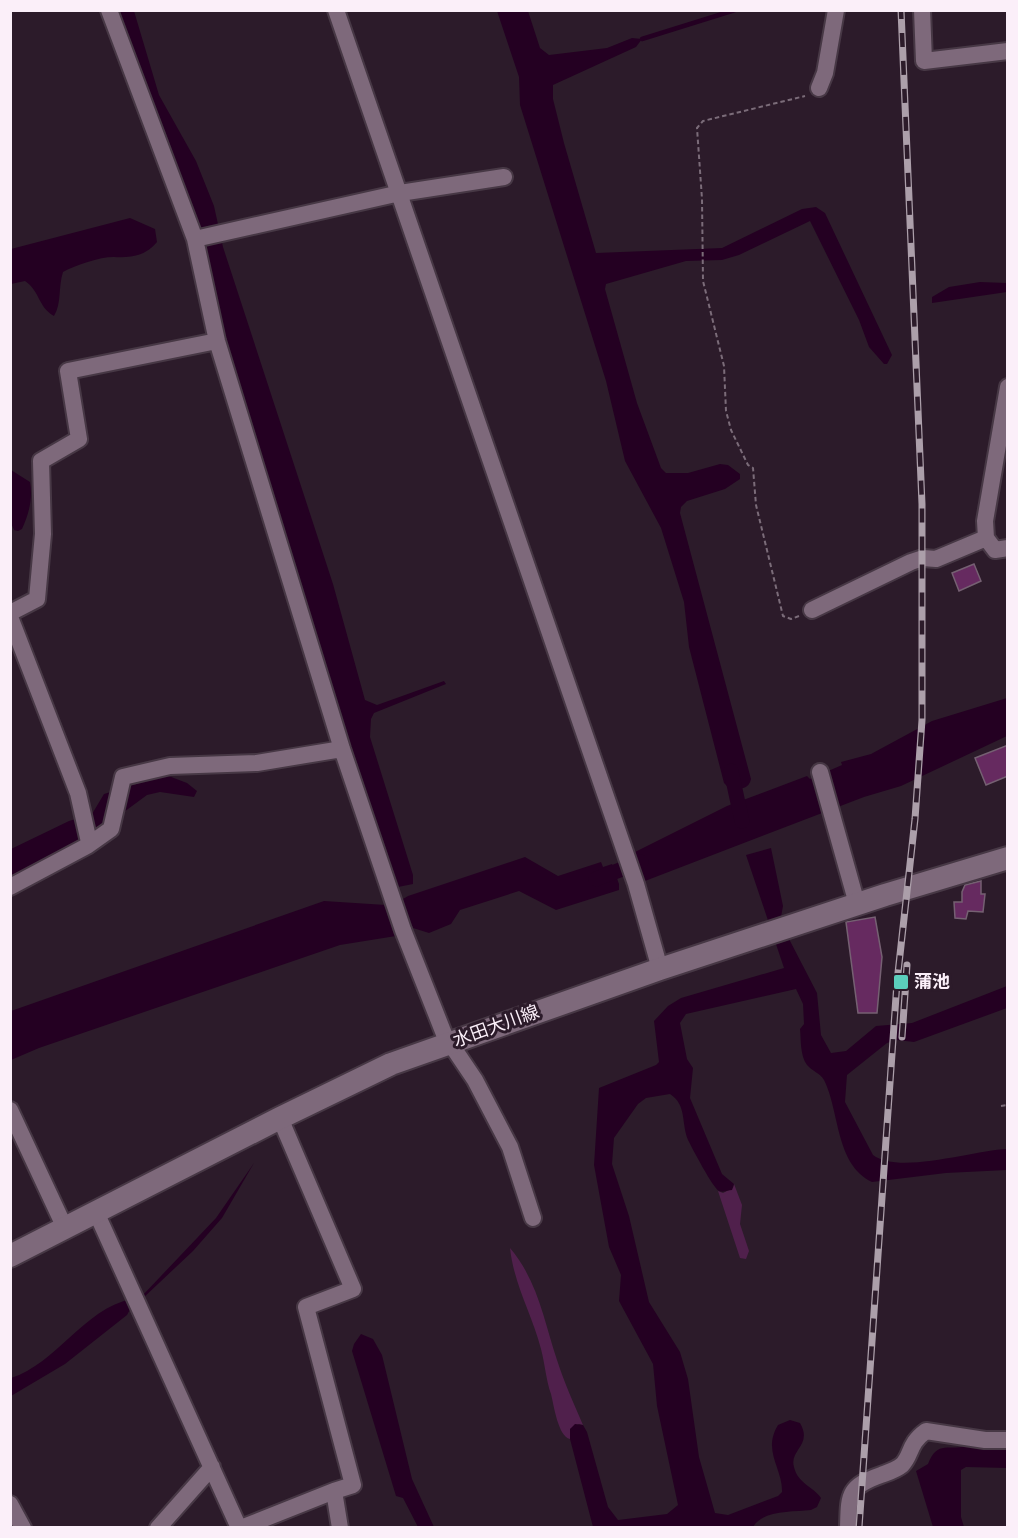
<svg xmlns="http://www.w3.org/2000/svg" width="1018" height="1538" font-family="Georgia,'Noto Sans JP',serif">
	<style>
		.green { fill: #50204c }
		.water { fill: #240022 }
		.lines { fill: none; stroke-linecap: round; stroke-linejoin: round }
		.stream { stroke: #240022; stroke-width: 4.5 }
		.canal { stroke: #240022; stroke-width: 15 }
		.building { fill: #662a60; stroke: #756072; stroke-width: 1.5 }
		.street-casing { stroke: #473845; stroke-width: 20 }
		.secondary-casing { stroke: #473845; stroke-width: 26 }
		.path { stroke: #7b6c79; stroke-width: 2; stroke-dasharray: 4.5 3; stroke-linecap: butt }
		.street { stroke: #7e697b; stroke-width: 16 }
		.secondary { stroke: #7e697b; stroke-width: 22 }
		.rail-casing { stroke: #ac9faa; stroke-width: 7 }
		.rail { stroke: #2c1b2a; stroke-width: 4.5; stroke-dasharray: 14; stroke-linecap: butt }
		.poi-dot { fill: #5bcebc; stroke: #2c1b2a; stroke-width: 2 }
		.labels { text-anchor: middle; stroke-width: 6; stroke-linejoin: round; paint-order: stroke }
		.poi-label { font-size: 18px; font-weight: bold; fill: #fbeff9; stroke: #2c1b2a; text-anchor: start }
		.street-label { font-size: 18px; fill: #fbeff9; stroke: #2c1b2a }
	</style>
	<rect width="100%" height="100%" fill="#2c1b2a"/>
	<!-- green -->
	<path class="green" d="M734,1184L742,1205L740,1224L749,1251L746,1259L740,1258L718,1191L723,1193L733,1188Z
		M510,1248C538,1281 544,1321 557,1360C564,1382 574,1404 583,1425L579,1424L570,1429V1439C558,1436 554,1406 551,1394C546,1380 545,1364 541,1349C532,1314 514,1285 510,1248Z"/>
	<!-- water -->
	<path class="water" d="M112,11H134L159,95L196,161L214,206L223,247L333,584L365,700L377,705L444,681L446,684L374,713L371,719L370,737L413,875V884L398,887L321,663L197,259Z
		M497,11H528L540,48L549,55L607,48L632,38L642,39L636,47L553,85V99L564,143L596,253L722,248L802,209L816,207L825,213L892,355L887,364H884L869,347L859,320L810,221L739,255L722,260L686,261L606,284L605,289L637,403L661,468L666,473H688L720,464L728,465L740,474V479L725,489L687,501L681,507L680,513L751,779C749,790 739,789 730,789L724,783L689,647L684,602L661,528L625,461L606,381L520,105L519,77Z
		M130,218L155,229L157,242C146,256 130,258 114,257C99,257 76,265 63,272C58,287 62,303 54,316C38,307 40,291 25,281L11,284V249Z
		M980,282L1007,283V292L932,303V297L949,287Z
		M11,470L30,482C33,498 29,514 22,529L18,531L14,530L11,523Z
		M1007,698V736L901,786L864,797L645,881L640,878L635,852L727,806L807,776L810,779L842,765L841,762L871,754L932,721Z
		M166,775L187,783L197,791L194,797L160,792L147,795L94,834L11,880V849L69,821L92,814L104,794Z
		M771,848L783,906L781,917L788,937L817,993L821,1035L831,1053L846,1051L876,1026L912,1023L1007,986V1008L914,1042L897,1040L887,1043L847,1075L845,1102L873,1155C899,1175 974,1150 1007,1149V1170L946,1173L872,1182C835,1164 840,1112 824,1080C820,1073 812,1071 807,1065C800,1056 801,1039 800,1029L804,1024L803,1004L796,989L686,1014L680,1023L687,1059L693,1068L690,1098L722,1174L734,1184L732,1190C728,1190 723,1193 719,1191C713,1188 692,1148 688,1140C681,1123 687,1105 670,1094L646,1098L638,1104L614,1138L612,1164L629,1216L649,1302L680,1352L688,1379L699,1457L715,1513L728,1515L778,1496L782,1492C783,1469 762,1451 778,1425L790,1420L800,1423C813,1445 789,1450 794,1467C798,1484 813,1486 821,1498L817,1507L811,1510C792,1512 763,1510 753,1527H593L570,1439V1429L575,1424L583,1425L587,1432L608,1507L618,1520L667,1514L678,1505L657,1406L653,1364L619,1301L621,1275L609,1247L594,1165L599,1088L656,1065L659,1062L654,1021L668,1006L681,998L784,968L746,855Z
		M525,857L558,876L601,862L603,867L612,864L619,884V890L556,910L519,891L460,910L451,924L429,933L413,928L411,924L394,929L396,936L340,945L39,1048L11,1060V1011L324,901L386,905L389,910L404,903L403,899L408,896Z
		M254,1163L222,1218L193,1251L141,1300L142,1296L216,1218Z
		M131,1299L133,1304L127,1315L65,1364L11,1396V1378C56,1364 84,1309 131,1299Z
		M361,1334L373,1339L382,1355L412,1479L434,1527H418L403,1498L396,1496L352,1351L354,1344Z
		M971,1445L1007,1450V1468L966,1467L961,1470V1517L964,1527H933L916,1471L928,1464C938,1439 948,1452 971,1445Z"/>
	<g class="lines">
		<!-- stream -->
		<path class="stream" d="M642,39L735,10"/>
		<!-- canal -->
		<path class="canal" d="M731,771L742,821
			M596,879L641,862"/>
	</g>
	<!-- building -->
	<path class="building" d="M974,564L981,581L959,591L952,573Z
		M1008,745V776L986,785L975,758Z
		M981,881V894H985L983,912L968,911L966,919L955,918L954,902H962V892L965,885Z
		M875,917L882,957L877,1013H858L846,922Z"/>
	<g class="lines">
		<!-- street casing -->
		<g class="street-casing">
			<path id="street" d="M109,10L195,239L217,341L342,749L403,930L444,1034L475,1080L510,1147L533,1218
				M336,10L636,884L660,969
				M922,10L924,61L1008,51
				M819,88L825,73L836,10
				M195,239L400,193L504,177
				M1008,387L985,521L986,538L995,550L1008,548
				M812,610L911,562L923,558L936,559L986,538
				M10,613L37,599L43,534L41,461L79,439L68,371L217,341
				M10,617L78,793L89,842
				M820,772L857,904
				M10,887L87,846L111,829L123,777L170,766L257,763L342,749
				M10,1110L65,1228
				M280,1118L353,1289L306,1307L353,1485L334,1491L340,1528
				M96,1212L239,1528
				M10,1504L23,1528
				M158,1528L212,1467
				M241,1528L334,1491
				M848,1528C849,1495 847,1487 881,1475C889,1472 896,1470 902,1465C912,1455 908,1444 926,1431L985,1440H1008"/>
		</g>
		<!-- secondary casing -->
		<g class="secondary-casing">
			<path id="secondary" d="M10,1256L280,1118L391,1064L660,969L885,895L1008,858"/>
		</g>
		<!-- path -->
		<path class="path" d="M799,616L791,619L783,616L756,505L753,468L748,465L731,430L726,411L724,366L703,281L702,199L697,128L703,121L805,96
			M1001,1106L1008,1105"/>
		<!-- street -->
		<use href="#street" class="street"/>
		<!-- secondary -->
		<use href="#secondary" class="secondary"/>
		<!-- rail casing -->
		<g class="rail-casing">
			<path id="rail" d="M902,1037L907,965
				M859,1528L897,982L915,819L922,720V504L901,10"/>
		</g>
		<!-- rail -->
		<use href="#rail" class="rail"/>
	</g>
	<!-- markers -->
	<rect class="poi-dot" x="893" y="974" width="16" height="16" rx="3"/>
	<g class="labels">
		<!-- poi labels -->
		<g class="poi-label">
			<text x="914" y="988">蒲池</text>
		</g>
		<!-- street labels -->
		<g class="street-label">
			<text transform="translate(496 1026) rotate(-20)" y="6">水田大川線</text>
		</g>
	</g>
	<!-- border -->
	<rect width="1018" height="1538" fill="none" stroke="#fbeff9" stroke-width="24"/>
</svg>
